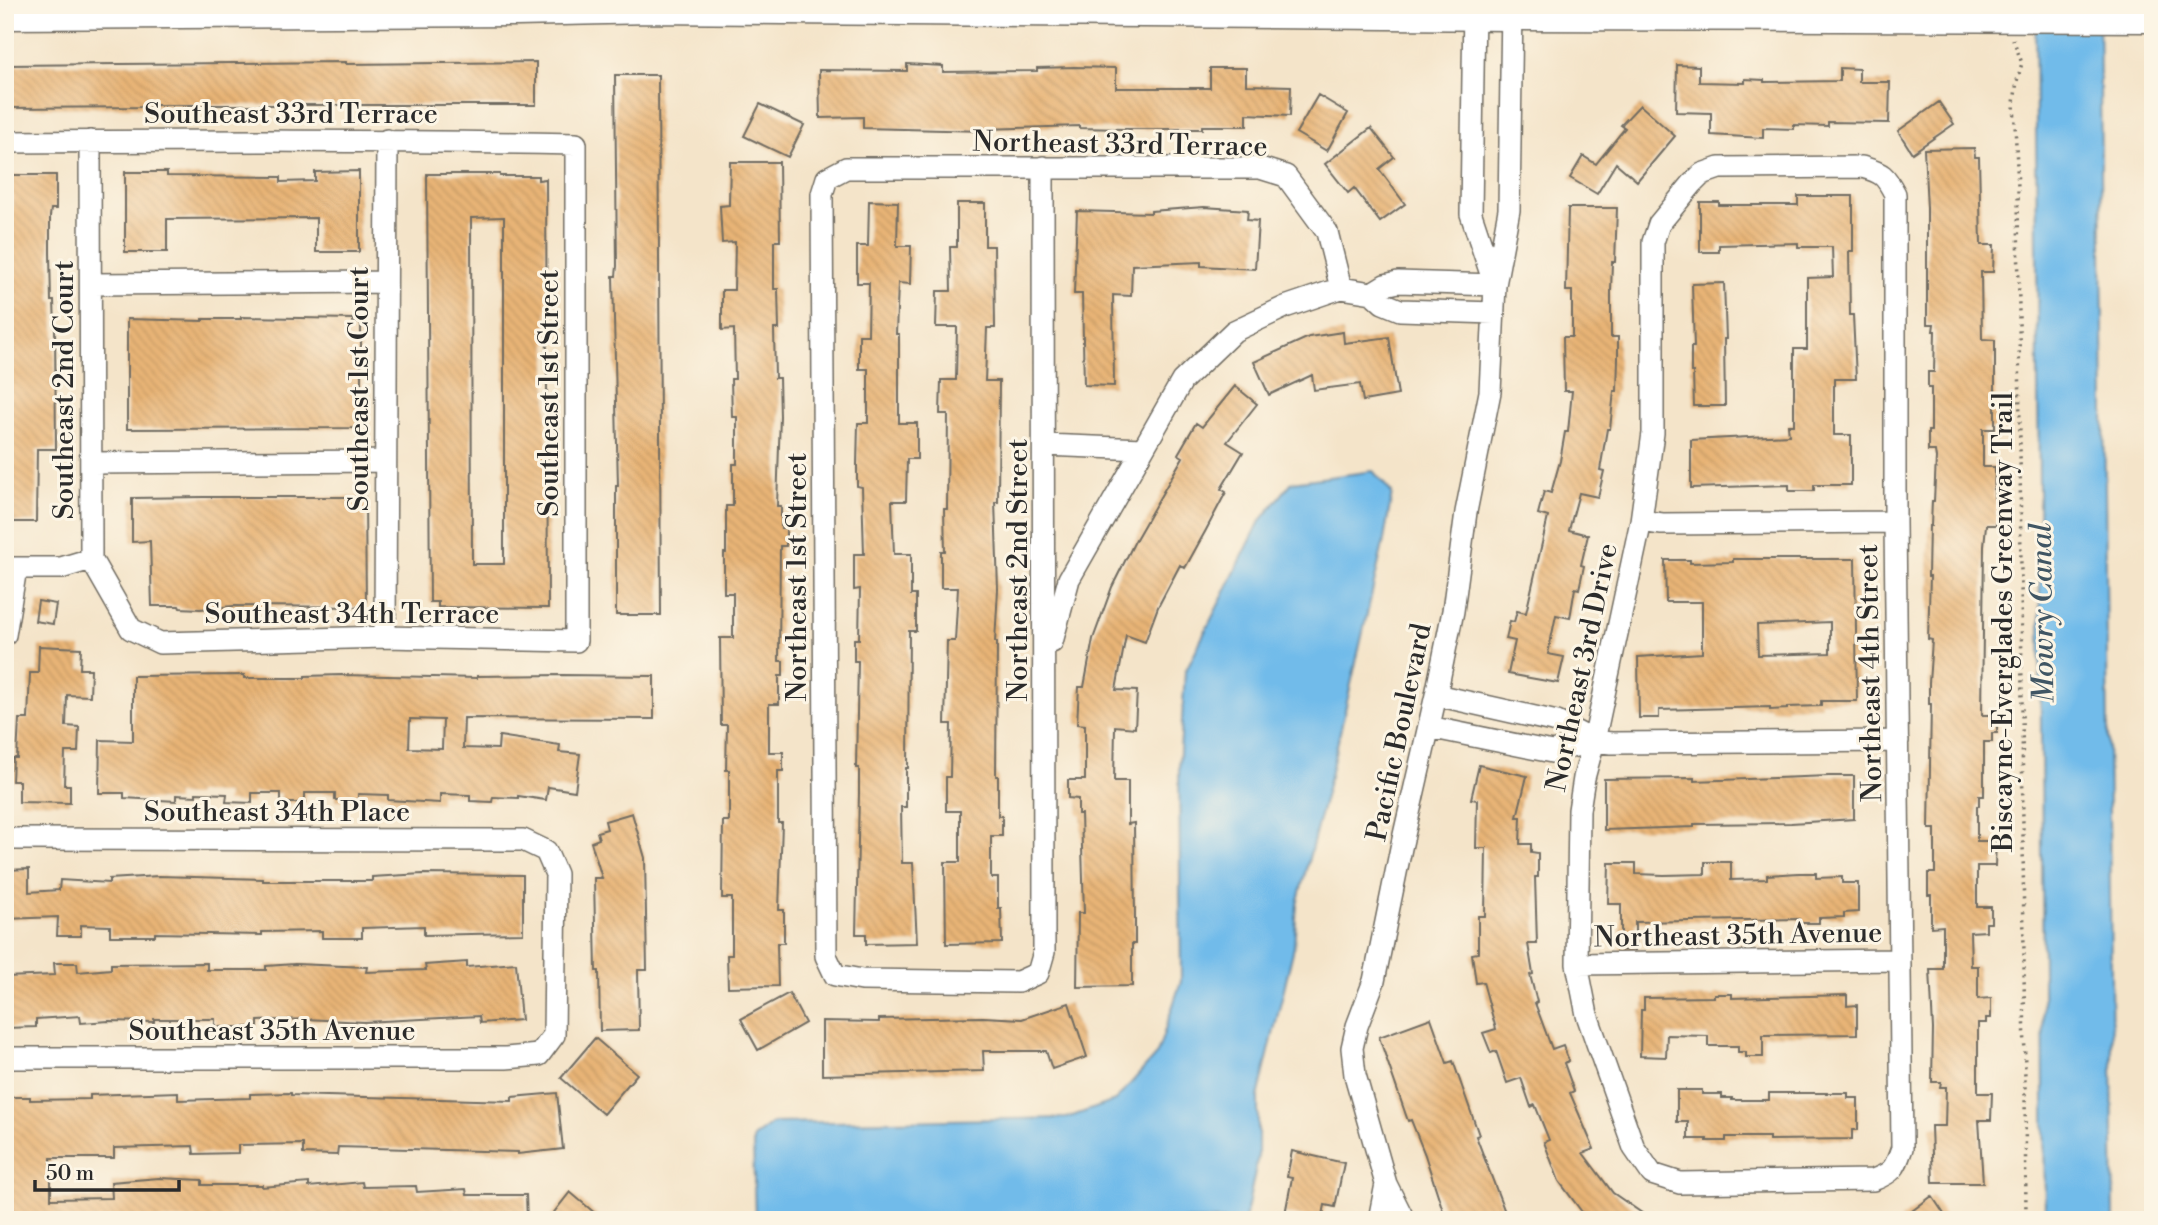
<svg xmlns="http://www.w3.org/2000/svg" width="2158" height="1225" font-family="'Libre Bodoni',serif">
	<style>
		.water { fill: #71bbea; stroke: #4e738a; stroke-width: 2 }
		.building { fill: url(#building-back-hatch); fill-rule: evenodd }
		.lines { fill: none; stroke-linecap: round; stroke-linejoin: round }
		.street-casing { stroke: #716c62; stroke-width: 24 }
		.secondary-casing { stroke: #716c62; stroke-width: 35 }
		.path { stroke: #716c62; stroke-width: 3.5; stroke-dasharray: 2 5; stroke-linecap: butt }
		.street { stroke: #fff; stroke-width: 21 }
		.secondary { stroke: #fff; stroke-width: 32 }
		.labels { text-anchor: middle; stroke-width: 6; stroke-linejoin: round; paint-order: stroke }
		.street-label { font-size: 28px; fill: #2b2b2b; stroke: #fcf5e5 }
		.water-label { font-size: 30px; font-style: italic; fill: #405664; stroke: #fcf5e5 }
	</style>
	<defs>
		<pattern id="building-back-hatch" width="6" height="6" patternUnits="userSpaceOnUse" patternTransform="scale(1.75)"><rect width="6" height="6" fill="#e8b476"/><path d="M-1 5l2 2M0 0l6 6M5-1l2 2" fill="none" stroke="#c79b66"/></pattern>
	</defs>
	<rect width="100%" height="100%" fill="#fcf5e5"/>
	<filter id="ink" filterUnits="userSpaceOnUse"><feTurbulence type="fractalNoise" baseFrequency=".0143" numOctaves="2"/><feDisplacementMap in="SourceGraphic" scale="14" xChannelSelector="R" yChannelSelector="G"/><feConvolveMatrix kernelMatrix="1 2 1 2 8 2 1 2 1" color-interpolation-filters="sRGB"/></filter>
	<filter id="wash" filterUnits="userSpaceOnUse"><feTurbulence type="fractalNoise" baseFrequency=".00686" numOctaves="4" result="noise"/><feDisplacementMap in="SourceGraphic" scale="28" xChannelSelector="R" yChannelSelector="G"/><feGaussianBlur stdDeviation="1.57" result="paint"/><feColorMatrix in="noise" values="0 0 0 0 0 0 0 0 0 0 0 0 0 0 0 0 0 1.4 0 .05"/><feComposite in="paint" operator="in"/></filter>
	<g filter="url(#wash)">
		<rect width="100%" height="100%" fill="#f4e4c9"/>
		<!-- water -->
		<path class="water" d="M2035,5H2099L2114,1220H2045Z
			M1373,471L1392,493L1384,540L1327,789L1297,904L1294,947L1258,1097V1157L1245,1220H755L753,1138L773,1123L1067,1118L1115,1101L1157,1054L1181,981L1179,768L1185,672L1259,523L1292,482Z"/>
		<g id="blocks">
			<!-- building -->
			<path class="building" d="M346,62V64L536,62V105H152V107L5,108V65Z
				M907,64L943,66V72L1037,71V68L1074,67L1116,68V88H1210V68H1246V85L1291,86L1290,116L1247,114V126H1202V129H1123L1079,128V126L984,129V131L863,128V117L820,118L819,70L907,71Z
				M1677,65L1699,66V82L1745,83V79L1764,80V82L1840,81V68L1859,69V82H1890L1889,123L1828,122V126L1794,125V129L1763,128V138L1711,135V113L1676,112Z
				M615,75H658L661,615H616V486H618L613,276H616L617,266Z
				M1318,95L1348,113L1327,151L1296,133Z
				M1939,102L1954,124L1912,153L1898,131Z
				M760,104L804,125L788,157L744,136Z
				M1640,105L1675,136L1637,181L1616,163L1597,194L1570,178L1583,156L1596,164L1625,128L1621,125Z
				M1371,128L1394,157L1379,169L1405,204L1380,222L1354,188L1348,193L1325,164Z
				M1974,148L1975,157H1979L1981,245H1994L1993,272H1981L1982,339L1995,340V429H1983V467H1995L1994,498H1996V525H1986L1984,546L1982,715H1997V733H1992V742H1984V796H1979V806H1977V841H1996L1995,866H1977V907H1991V923H1986V931L1970,932L1971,966H1978V999L1991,998V1018H1986V1023H1978V1093H1992L1991,1120H1979L1983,1183H1933L1931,1126H1945L1946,1087H1940L1941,1082H1932L1933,1029L1930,969H1943V926L1931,927V895H1928V873H1935V829H1929L1931,704H1929V683L1932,640L1928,639L1930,576H1928L1929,526H1931L1932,501H1934L1936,458L1935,451H1928V431H1931V388H1928V372H1934L1935,331H1933L1934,324H1927V208L1924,149Z
				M730,162H779L780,241H774V289H778L779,329H774L775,378H779L780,416L777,506H781V528H786V546H780L779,661H783V676H779V704H769V752H783V771H778V823H782L779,910H784V943H777L778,986L728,987L727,955H732V898H722L723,821H729V770H726L727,725H721L720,638H733V593H724V553H726V506H733V464H737V417H732L731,379H735L734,329L722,330V290H734L735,242L722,243L720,206L729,205Z
				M359,171V252H316V218L167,219V252H125V172H167V176L281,177V182L315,181V172Z
				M427,174H500V176H538V180L546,179L548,608L438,607V602H430ZM504,217V564H472L471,218Z
				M12,175H56V209H51L50,216V253L51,301H54L55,326L56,449H37L36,522H5V477H10L8,327H12Z
				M1798,196H1853V251H1849L1850,315H1853L1856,379H1834V435H1851V485H1814V491H1789V485L1691,488V440L1789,435L1788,425H1794V349H1807V278L1833,277L1832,247H1798V243L1719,245V252H1700V202H1719V205H1798Z
				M869,201L898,202L897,246H911L910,284L898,283L896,334H899V423H917V459H907L906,501H892L894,554H911V595H916V631H909L908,768H906V807H901L902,863H913L917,943L866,944V934H856L859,793V768H856L858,661H854V639H859L860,589L854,590V554H864L862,487L857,486V465L858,423H868V369H859V335H868L869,283H857V246H868Z
				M957,203H985V246H994L995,328H987L985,381H999L998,502H995L998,589L995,642H997L996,776H998V816H1002V836H991V878H998V908H1001L1002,943L946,944L945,862H960V811H946V777H950L951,724H945L947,641H955L958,588H941V551H945L944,509H947L948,414H940L941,380H956L957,327H936L937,291H951L950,247H957Z
				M1204,207L1248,210L1247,220L1258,221L1255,269L1201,266V262L1132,265L1131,296L1113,295L1114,386L1084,385L1082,294H1074L1077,211L1151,213V211Z
				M1568,208H1617L1615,262H1612L1611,291V337H1618V359L1617,391H1614L1610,429H1607L1600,470L1604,471L1598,497L1579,493L1569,530L1588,535L1581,565L1584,566L1579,589L1575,588L1570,618L1556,615L1548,654L1564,657L1558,683L1508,674L1515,641L1506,639L1510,621L1514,622L1517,611L1526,613L1548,517L1538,514L1544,491L1551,493L1560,461L1565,432H1568L1572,391H1564L1563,337H1572V291H1566Z
				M1724,283L1726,339H1724L1725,406H1694L1693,372H1691V347H1694L1692,284Z
				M241,317L353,319V323H361V428L127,429V319L203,321V319H241Z
				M1343,332L1344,343L1389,337L1398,395L1363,401L1360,384L1314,390L1312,375L1269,395L1254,362L1309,337Z
				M1235,386L1257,404L1227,442L1243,452L1221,489L1226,492L1206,530L1185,568L1180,565L1158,607L1145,642L1126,635L1116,690L1137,691L1135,728L1115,726L1114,781H1128V824L1134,823L1135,921V944H1132V986L1077,987L1078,913H1084L1081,814H1078V799L1068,798V780H1085V725L1077,724L1079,687H1084L1093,639L1112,587L1136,539L1183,457L1178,454L1196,423L1202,427Z
				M203,497H365L366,607L233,606L200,609L180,608L179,606H152L150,541L132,542V498Z
				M1733,559H1855L1857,701H1821V706L1787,707V709L1770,710V707L1659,710V718H1639L1638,657L1702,653V602H1666L1665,560H1690V563L1733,562ZM1830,622V653L1758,655L1757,625Z
				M38,601L56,604L53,624L35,621Z
				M39,646L81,648L80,669H91L90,696L67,695L66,726L79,727L78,752H65L64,785H70V803L19,802V781H12L13,758H17L19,719H28L30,673H38Z
				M244,675V678H305V676L342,675L477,678V676L562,675L654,676V719L464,718L463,748L498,749L499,736L560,745L559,752L580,754L575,791L548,787L546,800L518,796V798L493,797L492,802L470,801V795L440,794V803L388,800V795L358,794V800H335V793H305V803H281V793H252V803L226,802L227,794L196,793V796L176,795V801L124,798V793H99L100,740L133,741V676ZM410,719L443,720L442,749L409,748Z
				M1479,765L1527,776L1517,817H1521L1520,844H1531V852L1538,853V877H1535L1537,944H1528L1533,974L1530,975L1537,1002L1535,1003L1552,1049L1563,1045L1569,1061L1564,1063L1574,1091L1570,1093L1594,1149L1583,1153L1613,1193L1652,1220H1588L1559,1181L1544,1142L1549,1140L1535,1105L1531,1107L1521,1078L1507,1083L1496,1051L1491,1053L1483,1033L1496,1029L1483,982L1476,983L1472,954L1478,953V916H1485L1486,848H1476L1477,800L1471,799Z
				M1829,776H1854V819L1791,823L1694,824V827L1604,830V779L1694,778V781Z
				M632,813L645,858L647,970H638L639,1030L600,1031L599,971H596L594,878H602L591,842L599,839L597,832L607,829L605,821Z
				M1705,862H1731V880L1767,879V875L1799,873H1816V878L1842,877V883H1858V912L1844,913V917L1819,918V923H1799V919L1635,922V950H1621V904H1608L1609,863H1636V874L1664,875L1705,874Z
				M29,869V892L59,890L60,880L109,883V879L159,876L263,879V881H372V877L423,874L523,875V933L424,935V926L362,928V938H322V931L262,932V935L155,933V936H110V926L81,925V936H57L58,917L5,919V870Z
				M467,962V967L516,963L521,1020L480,1023L479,1016L364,1022L306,1019L258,1021V1027H215V1019H154V1022L109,1021L81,1023L80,1016L36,1019V1027L5,1028V977L55,975L54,963H77L78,972L111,969V964L207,963V970H266V966L295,964L367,967L366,972L426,970L425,965Z
				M789,993L805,1023L758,1050L741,1019Z
				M1714,994H1732V998L1847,995V1006L1857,1005V1034L1763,1035V1057H1746V1052H1738V1046H1708V1036L1667,1035L1666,1057L1640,1056L1641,1010H1644V998L1714,997Z
				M1069,1003L1087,1057L1052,1069L1046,1051H983L984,1071L822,1075V1021L879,1022V1019L983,1017L1022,1019Z
				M1431,1018L1447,1063L1453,1061L1479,1135L1476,1136L1508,1220H1446L1425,1155L1411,1120L1408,1121L1379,1037Z
				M595,1038L637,1074L603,1114L561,1078Z
				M1677,1090H1702V1094H1722V1098H1732V1100H1769V1093H1848V1098H1858V1130H1852V1139L1769,1140V1137H1726V1141H1707V1139H1688V1122H1677Z
				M178,1092V1100L250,1098V1094L291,1093V1095L512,1101V1097L557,1093L563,1149L518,1154V1152L338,1147L337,1155L303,1154V1144L238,1145V1153L194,1154L193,1146L114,1148V1158H51V1199L112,1198L111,1182L159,1178L202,1180V1185H262V1187L309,1183V1187L362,1182L363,1187L416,1186L417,1192L466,1189L467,1195H526L527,1220H9L10,1155H5V1097H30V1100L90,1099V1095Z
				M1292,1151L1344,1163L1335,1207L1325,1205L1322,1220L1285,1214L1292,1178L1287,1177Z
				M570,1192L603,1220H548Z
				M1932,1196L1948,1220H1900Z"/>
		</g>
	</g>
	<g filter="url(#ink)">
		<use href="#blocks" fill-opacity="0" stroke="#716c62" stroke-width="2"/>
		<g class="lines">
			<!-- street casing -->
			<g class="street-casing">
				<path id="street" d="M1474,5L1471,214L1494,283
					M5,142C196,141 386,140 576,144V641L385,637L160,643L131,629L91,559L90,141
					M1043,167L1044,952L1038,973L1018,982L862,980L835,975L826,956L822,194L827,178L846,168H1260L1286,176L1327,232L1341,288
					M1862,167C1883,173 1885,175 1895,194V522L1902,1148C1895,1168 1894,1172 1873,1180L1680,1183L1652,1174L1634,1148L1587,1015L1577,964L1579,810L1584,778L1594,741L1641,521L1653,433V242L1659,224L1692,184L1702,174L1719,168Z
					M92,284L386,282
					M1372,293L1385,285L1398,282L1495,285
					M1044,445L1143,449
					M91,463L385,461
					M1641,521L1662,524L1895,522
					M5,568H61L91,559
					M5,635L16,568
					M385,637L387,140
					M1052,642L1069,579L1182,381L1234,331L1285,307L1341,288L1372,293L1383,303L1400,310L1494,313
					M1436,695L1557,722L1594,741L1611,743L1898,741
					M1429,727L1552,752L1594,741
					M5,839L523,840L546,851L556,874L554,1035L539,1055L506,1058H5
					M1577,964L1900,960
					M1386,1184L1355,1075L1352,1048L1357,1026L1374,981L1401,848L1436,695L1453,611L1466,512L1490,392L1495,285L1509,210L1512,5
					M1379,1220L1386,1184L1404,1220"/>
			</g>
			<!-- secondary casing -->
			<g class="secondary-casing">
				<path id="secondary" d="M5,13L517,10L651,7L1512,14L2153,16"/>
			</g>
			<!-- path -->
			<path class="path" d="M2013,39L2022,63L2017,81L2014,103L2018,188L2026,1220"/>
			<!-- street -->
			<use href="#street" class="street"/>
			<!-- secondary -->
			<use href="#secondary" class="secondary"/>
		</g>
	</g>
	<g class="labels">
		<!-- street labels -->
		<g class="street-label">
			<text x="291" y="123">Southeast 33rd Terrace</text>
			<text transform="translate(1120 143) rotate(1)" y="10">Northeast 33rd Terrace</text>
			<text transform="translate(358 389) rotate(-90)" y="10">Southeast 1st Court</text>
			<text transform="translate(63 390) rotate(-90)" y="10">Southeast 2nd Court</text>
			<text transform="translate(548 393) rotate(-90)" y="10">Southeast 1st Street</text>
			<text transform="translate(1017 570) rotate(-90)" y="10">Northeast 2nd Street</text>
			<text transform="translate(796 577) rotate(-90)" y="10">Northeast 1st Street</text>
			<text x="352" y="623">Southeast 34th Terrace</text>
			<text transform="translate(2002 622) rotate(-90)" y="10">Biscayne-Everglades Greenway Trail</text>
			<text transform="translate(1581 667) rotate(-78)" y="10">Northeast 3rd Drive</text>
			<text transform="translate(1869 673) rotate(-91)" y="10">Northeast 4th Street</text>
			<text transform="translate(1398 732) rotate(-78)" y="10">Pacific Boulevard</text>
			<text x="277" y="821">Southeast 34th Place</text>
			<text transform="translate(1738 934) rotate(-1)" y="10">Northeast 35th Avenue</text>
			<text x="272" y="1040">Southeast 35th Avenue</text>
		</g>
		<!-- water labels -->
		<g class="water-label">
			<text transform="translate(2042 613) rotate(-91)" y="10">Mowry Canal</text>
		</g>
	</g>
	<!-- margin -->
	<rect width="2158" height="1225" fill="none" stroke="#fcf5e5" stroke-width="28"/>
	<!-- scale -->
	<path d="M35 1180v10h144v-10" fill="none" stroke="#2b2b2b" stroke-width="3.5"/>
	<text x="46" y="1180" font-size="21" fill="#2b2b2b" stroke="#fcf5e5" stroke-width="5" paint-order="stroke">50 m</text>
</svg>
